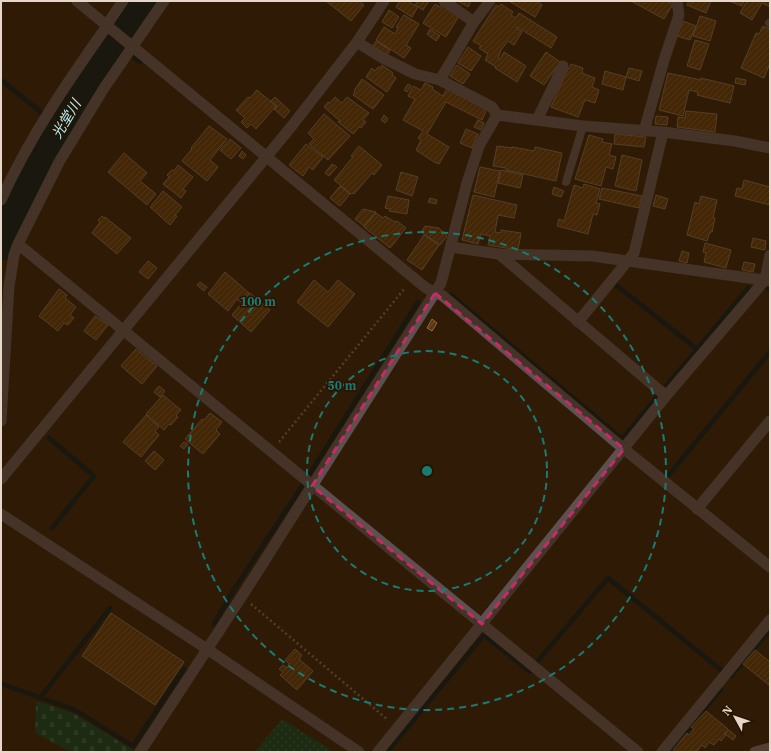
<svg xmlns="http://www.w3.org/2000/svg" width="771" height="753" font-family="'IBM Plex Serif','Noto Sans JP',serif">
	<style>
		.grass { fill: url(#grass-dots) }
		.cemetery { fill: url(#cemetery-stones) }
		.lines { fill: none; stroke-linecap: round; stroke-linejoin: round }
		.stream { stroke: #001619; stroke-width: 5 }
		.river { stroke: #001619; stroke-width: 29 }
		.building { fill: url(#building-hatch); stroke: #816951 }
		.path { stroke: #7a6856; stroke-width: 2.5; stroke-dasharray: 2 3; stroke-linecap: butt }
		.service { stroke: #5f5050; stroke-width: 8 }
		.minor { stroke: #5f5050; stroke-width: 11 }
		.tertiary { stroke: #5f5050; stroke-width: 11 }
		.secondary { stroke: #82696a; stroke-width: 11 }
		.marked { fill: none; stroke: #c62b66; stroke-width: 3; stroke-dasharray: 8 5; stroke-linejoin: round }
		.ring { fill: none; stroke: #1a7b73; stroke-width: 2; stroke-dasharray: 7 5 }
		.labels { text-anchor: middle; stroke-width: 3; stroke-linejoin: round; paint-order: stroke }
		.water-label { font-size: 14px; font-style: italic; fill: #aff1f9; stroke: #261300 }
		.centre { fill: #1a7b73; stroke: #261300; stroke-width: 2 }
		.ring-label { font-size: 12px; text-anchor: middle; font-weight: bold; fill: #1a7b73; stroke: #261300; stroke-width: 3; stroke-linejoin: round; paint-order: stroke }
	</style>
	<defs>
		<pattern id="grass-dots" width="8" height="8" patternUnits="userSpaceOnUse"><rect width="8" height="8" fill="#083e25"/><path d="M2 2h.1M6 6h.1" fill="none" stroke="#2c5943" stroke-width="1.8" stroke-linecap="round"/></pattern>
		<pattern id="cemetery-stones" width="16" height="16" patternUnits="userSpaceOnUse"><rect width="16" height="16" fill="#083e25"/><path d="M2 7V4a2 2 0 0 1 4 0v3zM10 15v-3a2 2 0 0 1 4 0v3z" fill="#2c5943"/></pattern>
		<pattern id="building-hatch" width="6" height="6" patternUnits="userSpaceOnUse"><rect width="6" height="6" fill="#5e3707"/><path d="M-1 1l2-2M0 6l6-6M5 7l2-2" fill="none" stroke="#75532a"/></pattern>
	</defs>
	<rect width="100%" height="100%" fill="#301c06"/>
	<!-- grass -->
	<path class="grass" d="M282,719L331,750L329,752H255Z"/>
	<!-- cemetery -->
	<path class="cemetery" d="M36,701L73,713L133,750L132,752H71L35,733Z"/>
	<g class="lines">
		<!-- stream -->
		<path class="stream" d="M133,56L140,62
			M1,80L42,113
			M616,285L697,349
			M767,288L770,289
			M451,295L622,439L656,398
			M667,385L748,288
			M49,438L94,476L52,528
			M309,475L418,302
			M667,477L770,352
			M214,624L235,588L302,486
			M537,662L608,578L721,670
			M731,676L770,630
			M2,684L75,710L133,746L184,669
			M40,698L110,608
			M388,751L484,635L530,672
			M670,752L721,689"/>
		<!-- river -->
		<path class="river" d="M1,246L11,219L33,174L77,99L129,27L146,1"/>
	</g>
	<!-- building -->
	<path class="building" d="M326,1H359L364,5L351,21Z
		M400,1H407L418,7L412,17L396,7Z
		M418,1H429L423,10L415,5Z
		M458,1H471L468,7Z
		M509,1H536L542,5L535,17Z
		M631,1H667L673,4L664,19Z
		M689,1H711L706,13L687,5Z
		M729,1H744L742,6Z
		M747,1H770V7L762,3L752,20L740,13Z
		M435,4L440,7L441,5L459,16L446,37L423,23Z
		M501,4L513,12L511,15L516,18L519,13L557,37L551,48L517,27L516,28L522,32L514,45L508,41L501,50L498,58L500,59L504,52L526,66L517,82L495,68L496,67L485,60L488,54L479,48L481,46L473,41L496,5L499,7Z
		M389,10L399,17L392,28L382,22Z
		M404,15L419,24L406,45L411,48L404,58L376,40L384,27L395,34L398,28L396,27Z
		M700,16L716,21L710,41L693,36Z
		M683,21L696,26L690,40L677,36Z
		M763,26L769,29L770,27V63L764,78L741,68L756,33L759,34Z
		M430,29L440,36L436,41L427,34Z
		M695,40L709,44L700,70L687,66Z
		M376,41L390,50L387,55L373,46Z
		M468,47L481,56L471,71L458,63Z
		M546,52L560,62L544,85L530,76Z
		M571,64L583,68L582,73L595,78L592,87L599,90L595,103L585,100L578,117L551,107L568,68L569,69Z
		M382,65L393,73L392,75L396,78L387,92L366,77L372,68L375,71L378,67L380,68Z
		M457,65L470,74L463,84L450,76Z
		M629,68L642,71L639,81L626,77Z
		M605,71L626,77L623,90L602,84Z
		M668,73L701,80V78L734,86L730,103L697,95L698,92L689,90L683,116L659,110Z
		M736,78L746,80L745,85L735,83Z
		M362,79L384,95L373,109L353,95L355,92L354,91Z
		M425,83L433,87L432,89L443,96L447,88L487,109L482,120L446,102L427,134L449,147L439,164L434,162L416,150L421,140L418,138L423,131L403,120L415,99L408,96L413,86L421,90Z
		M408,84L411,86L407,92L404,90Z
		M257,90L276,106L256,129L251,124L247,128L241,122L245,118L236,110L248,97L250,98Z
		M275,97L290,111L284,118L274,109L277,106L271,101Z
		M335,97L342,103L347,97L369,113L363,120L366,122L361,128L359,127L353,134L338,122L340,121L324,107L328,102L330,103Z
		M686,111L717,114L715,132L677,127L678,117L685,118Z
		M324,114L350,136L328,160L309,144L314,139L308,133Z
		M384,115L388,119L385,123L381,120Z
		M656,116L668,117L667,125L655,124Z
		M478,120L484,123L481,130L474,127Z
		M209,126L227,139L210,160L218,167L207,181L182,161L192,149L191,148Z
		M466,129L478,134L472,148L460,143Z
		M615,134L646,137L644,147L614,144Z
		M589,135L603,139L602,142L612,144L609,155L616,157L613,169L606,167L601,186L575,179Z
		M230,139L241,148L231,159L220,150Z
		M306,144L323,157L313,170L309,167L303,176L289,165Z
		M359,146L382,165L374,175L372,173L354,194L352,193L351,194L334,180L353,157L351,156Z
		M497,146L512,148V147L534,151L535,147L562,153L556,181L506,170V168L493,166Z
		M242,151L246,155L243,159L239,156Z
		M124,153L147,173L140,181L156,194L147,205L108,172Z
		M622,155L642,160L636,191L615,186Z
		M332,164L337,167L329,176L325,173Z
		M178,165L193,177L183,189L186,191L181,198L163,184L169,177L167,175L172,170L174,171Z
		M480,167L500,171L494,197L474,192Z
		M501,170L523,175L520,188L498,183Z
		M401,172L418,177L412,196L396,190Z
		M744,180L770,187V205L735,196L737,188L742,189Z
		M584,184L600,189L596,203L600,204L597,215L593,214L588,234L557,226L559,219L564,221L574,185L583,188Z
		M340,186L350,194L340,206L330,198Z
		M554,187L564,191L561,197L552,194Z
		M602,188L642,196L639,208L599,199Z
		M163,191L182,207L175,215L177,216L170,225L150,207Z
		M473,195L517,205L514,218L498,215L495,232L501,233V230L521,233L518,250L488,245L490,236L481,234L478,244L462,240Z
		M656,195L668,199L665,209L653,206Z
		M388,196L409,200L407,214L389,211L390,209L385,208Z
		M701,196L717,200L713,218H715L712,232H710L707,241L687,235L695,202L699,204Z
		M430,198L437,200L436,204L428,202Z
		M363,209L376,212L364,226L355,219Z
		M376,213L383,218L385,216L395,222L397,221L406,228L390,248L364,227Z
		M102,216L104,218L105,217L131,238L117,254L92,233L100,222L98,220Z
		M425,226L439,228L447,236L440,245L421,232Z
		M424,235L439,245L422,270L407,260Z
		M753,238L766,241L765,250L751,247Z
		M705,243L731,250L726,268L704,262L706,253L703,252Z
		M682,251L689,253L687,263L679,261Z
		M148,261L157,268L148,279L139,272Z
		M744,262L755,264L753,272L742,270Z
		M225,272L249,293L241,302L237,299L228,311L208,294Z
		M314,280L328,292L338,280L355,294L328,327L297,302Z
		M200,282L207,287L204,291L197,285Z
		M59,289L67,295L65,298L76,307L70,315L74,318L68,325L64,323L58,331L39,316Z
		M250,293L270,310L251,332L232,315Z
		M95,316L108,325L96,340L84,331Z
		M432,319L437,323L432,331L427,328Z
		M136,349L157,366L142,384L121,366Z
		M159,386L165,391L160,397L154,392Z
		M163,395L181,410L176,415L178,417L171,425L169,424L164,430L146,414Z
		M210,413L222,422L216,430L220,434L203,454L185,439L202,419L204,420Z
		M146,415L159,427L155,431L159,435L141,457L123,442Z
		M184,442L188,444L184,449L180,446Z
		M154,451L164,460L155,470L145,461Z
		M111,613L184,662L155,705L82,656Z
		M295,649L302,655L299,659L313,671L297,690L280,675L283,672L279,669L283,665L287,668L289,664L285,660Z
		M755,650L770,662V686L743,664Z
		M706,711L728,729L724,734L726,735L721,741L719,739L714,745L709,742L705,748L702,745L697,751L675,752L673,750L687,733L689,735L694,729L691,727Z
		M729,730L736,736L733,740L725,734Z"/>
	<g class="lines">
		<!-- path -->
		<path class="path" d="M279,442L405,288
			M251,604L388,720"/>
		<!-- service -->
		<path class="service" d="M769,23L770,24
			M566,182L583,126"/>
		<!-- minor -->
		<path class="minor" d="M77,1L426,288L443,296L624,449L770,567
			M444,1L474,22
			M357,42L381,57L415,74L440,80L492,107L497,115L583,126L663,132L735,141L770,148
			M440,80L474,22L490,1
			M537,120L563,66
			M644,131L664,60L679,15L677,1
			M1,200C29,138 68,81 107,26L110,20L123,1
			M18,244L638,752
			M451,247L499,254L592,256L770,281
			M499,254L666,396
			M578,322L634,253L663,132
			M1,421L9,286L14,255L18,244L59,162L104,88L164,1
			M1,479L291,127L357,42L384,1
			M697,509L770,421
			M140,752L242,596L441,283L467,183L479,146L497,115
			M378,752L666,396L765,280L770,255
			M662,752L770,620"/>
		<!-- tertiary -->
		<path class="tertiary" d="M1,514L207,649L359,752"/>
		<!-- secondary -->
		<path class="secondary" d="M755,752L770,748"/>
	</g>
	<!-- marked area -->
	<path d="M0 0H771V753H0ZM435,293L624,449L482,624L312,486Z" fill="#301c06" fill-opacity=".55" fill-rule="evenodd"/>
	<path class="marked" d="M435,293L624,449L482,624L312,486Z"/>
	<!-- distance rings -->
	<g class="ring">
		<circle cx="427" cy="471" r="120"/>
		<circle cx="427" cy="471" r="239"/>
	</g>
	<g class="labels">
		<!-- water labels -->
		<g class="water-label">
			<text transform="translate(66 119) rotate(-59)" y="5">光堂川</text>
		</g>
	</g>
	<circle cx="427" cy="471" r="6" class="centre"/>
	<g class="ring-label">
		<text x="258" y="306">100 m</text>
		<text x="342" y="390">50 m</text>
	</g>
	<!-- border -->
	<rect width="771" height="753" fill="none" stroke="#e5d7ca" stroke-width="4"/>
	<!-- north arrow -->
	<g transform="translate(735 717) rotate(310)" stroke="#261300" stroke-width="3" paint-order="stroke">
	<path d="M0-3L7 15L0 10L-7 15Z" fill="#e5d7ca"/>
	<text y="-6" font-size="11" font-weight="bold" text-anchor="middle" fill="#e5d7ca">N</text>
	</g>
</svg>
